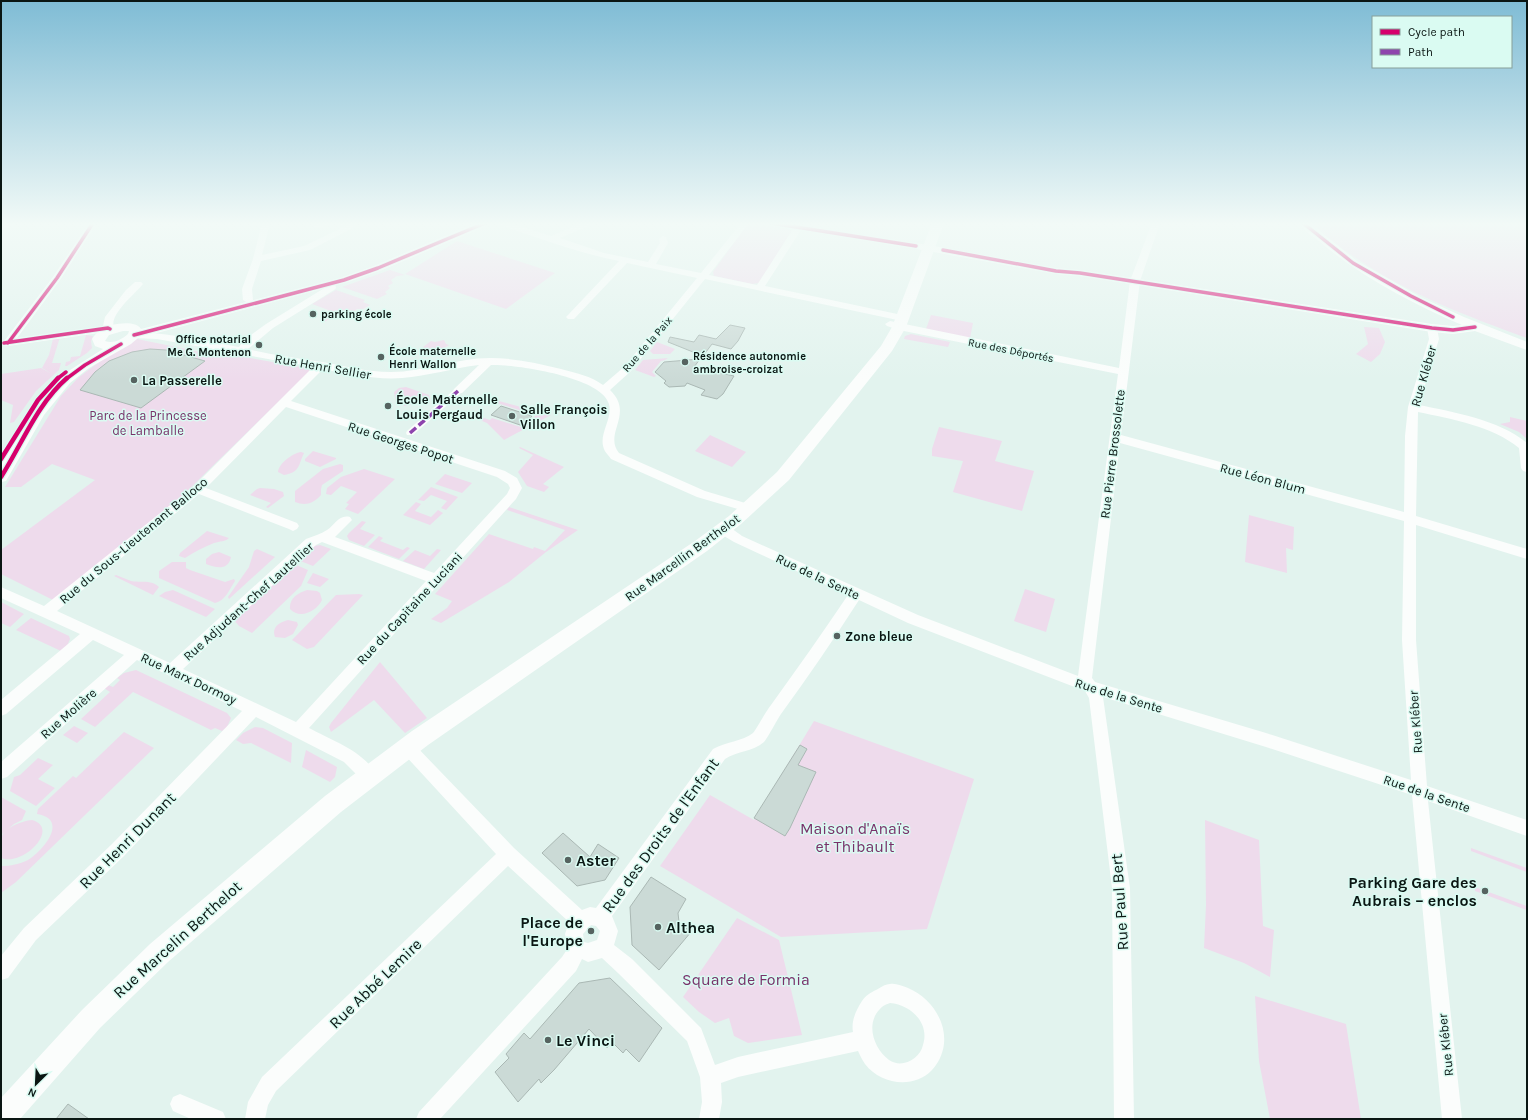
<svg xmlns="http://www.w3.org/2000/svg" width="1528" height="1120" font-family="Karla,sans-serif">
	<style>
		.green { fill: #eedbec }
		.building { fill: #cbdad6; stroke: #aab8b4 }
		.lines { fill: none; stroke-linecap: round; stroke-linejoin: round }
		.pedestrian { fill: #fbfdfc; fill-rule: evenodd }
		.minor { fill: #fbfdfc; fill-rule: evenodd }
		.tertiary { fill: #fbfdfc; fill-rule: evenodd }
		.secondary { fill: #fbfdfc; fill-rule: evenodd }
		.quiet { stroke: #8e44ad; stroke-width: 3.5; stroke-dasharray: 8 3.5; stroke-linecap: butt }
		.cycleway-far1-casing { stroke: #dafbf2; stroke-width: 5.5 }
		.cycleway-casing { stroke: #dafbf2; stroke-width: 7 }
		.cycleway-far1 { stroke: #d6006c; stroke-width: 3.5 }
		.cycleway { stroke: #d6006c; stroke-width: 4.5 }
		.poi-dot { fill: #566360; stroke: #dafbf2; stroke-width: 1.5 }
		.labels { text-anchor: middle; stroke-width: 3; stroke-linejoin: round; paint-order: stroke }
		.far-poi-label { font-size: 11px; font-weight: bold; fill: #0a1613; stroke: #dafbf2; text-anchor: start }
		.far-street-label { font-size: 11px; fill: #0a1613; stroke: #dafbf2 }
		.street-label { font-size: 13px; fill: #0a1613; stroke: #dafbf2 }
		.poi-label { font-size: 13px; font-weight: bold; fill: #0a1613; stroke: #dafbf2; text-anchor: start }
		.park-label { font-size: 13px; fill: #79316a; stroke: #dafbf2 }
		.near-park-label { font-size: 16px; fill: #79316a; stroke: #dafbf2 }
		.near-street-label { font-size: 16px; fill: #0a1613; stroke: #dafbf2 }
		.near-poi-label { font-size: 16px; font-weight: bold; fill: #0a1613; stroke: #dafbf2; text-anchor: start }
	</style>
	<rect width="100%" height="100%" fill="#e2f3ee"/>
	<!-- green -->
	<path class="green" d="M748,223H758L788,228L792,231L759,283L752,284L714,276L713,272Z
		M1311,223H1527V338C1469,317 1408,294 1356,258C1340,248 1326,235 1311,223Z
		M457,241L555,273L506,309L405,274Z
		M390,270L405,275L397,276L391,280L393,283L388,286L390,288L385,292L387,294L377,299L342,287Z
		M336,290L365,300L363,302L370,305L363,309H357L352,313L333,316L325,322L320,319L331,311L312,304Z
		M931,315L973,323L970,338L926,329Z
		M1364,327L1379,328L1385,342L1380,354L1371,362L1356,354L1368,344Z
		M80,334L93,336L91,341L92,348L87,353L67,366H65L66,362L70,361L71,357L80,356L86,335L79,336Z
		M911,334L950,342L948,347L904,339L905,336Z
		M60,337L52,363H61L59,370L36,391L14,422L10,423L13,405L1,400V374L41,368L52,374L42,368L49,355L53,339Z
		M137,339L225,357L228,354L312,369L181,497L53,600L1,574V550L95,480L52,464L21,487H5L61,396L78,378L103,359Z
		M444,340L446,344L449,345L444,348L424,353L423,347L431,341L435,342Z
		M657,342L675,349L670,354H653L650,351Z
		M668,358L665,360L661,361L652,372L656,376L654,377L635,370L643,360Z
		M406,387L429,395L430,399L405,406L396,403L394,392L399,388Z
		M488,398L551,415L504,440L487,423L470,416L472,414L490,420L492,418L524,428L536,415L487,400Z
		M1510,417L1527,421V439L1519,432L1500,424L1510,422Z
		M939,427L1002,441L995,461L1034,471L1022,511L953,492L963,461L932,456V449Z
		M710,435L746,452L732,467L695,451Z
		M520,447L564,467L543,484L549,487L544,492L527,486L518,472L533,455L519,448Z
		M313,451L336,458V459L320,467L305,461V459Z
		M301,452L304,453C298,466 300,472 284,475L278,472C279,463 293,453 301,452Z
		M340,464L343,465V471L322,485L321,489V495C313,504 305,506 295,502V491L323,469Z
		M364,469L395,479L358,514L345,509L349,504L346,503L357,492L341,486L331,495L326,494L327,488L341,477Z
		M445,474L472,483L462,493L435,484Z
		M431,487L458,497L446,510L441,508L447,501L431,495L424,501L418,500Z
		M260,488L274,489L283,492L284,496L268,508L266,507L271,503L250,495L257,489Z
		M416,502L421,504L415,511L431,517L438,510L443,513L430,525L403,515Z
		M509,507L578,530L546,552L509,582L441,623L431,619L447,608L452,601L435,594L489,534L533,549L534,547L545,551L565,530L507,510Z
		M1249,515L1294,527L1293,550L1286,548L1287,573L1245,562Z
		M362,521L366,522L360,529L375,535L364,546L349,540L347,536L349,533Z
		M207,531L229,538C225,542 220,541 214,543C204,547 194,552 185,558L179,556L180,553Z
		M379,536L383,538L380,541L403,550L407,547L410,548L399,559L368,547Z
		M320,545L331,549L313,566L298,560L314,546Z
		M257,549L275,557L229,599L228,597L249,567L254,551Z
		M437,549L441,550L424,569L403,561L415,550L430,556Z
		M219,552L231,557C228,571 216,568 206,564V559L212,554Z
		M172,562H186V568L190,570L225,582L234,579L235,581C229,590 225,601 215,603L159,578V571Z
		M294,564L308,570L301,586L252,633L239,626L234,620Z
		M313,573L329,579L320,587L307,583Z
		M116,575C121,577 126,579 131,581C141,583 151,579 159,587L153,595L114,576Z
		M1025,589L1055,599L1046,632L1014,621Z
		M173,590L215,609L206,617L159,596L165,592Z
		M307,590L317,591L320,593L322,600C317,611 300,620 290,609C289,598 298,593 307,590Z
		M359,594L363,595L314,647L307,649L292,640L336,595Z
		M1,602L24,614L10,627L1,623Z
		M31,618L69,636L70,639L67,646L61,651L16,630Z
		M288,620L297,622L298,625L293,634L285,638L275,637C271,627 280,622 288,620Z
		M380,662L427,718L405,733L374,700L331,732L329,727L331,723Z
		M136,670L227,713L231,718L227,727L222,731L215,728L211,730L133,692L95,727L81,719L110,692L104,688L108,685L113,687L120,680L117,678L124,673Z
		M814,721L974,779L927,929L781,937L660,866L710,795L754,820Z
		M74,726L88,733L77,743L63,735Z
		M255,727L263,728L292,743L291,763L251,743L243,744L236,740L243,733Z
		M124,732L154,748L16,882L1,893V866C11,866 19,864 28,860C44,850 69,819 37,814L38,809L73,776L76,778Z
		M306,750L337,767L335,777L330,782L302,767Z
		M38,758L53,765L38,779L55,788L36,806L10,791L14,777L20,775Z
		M1,797L26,811L22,820L14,824L1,835Z
		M32,820C61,828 23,867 1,858C1,852 0,843 1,838C5,827 22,821 32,820Z
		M1205,820L1259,840L1263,926L1274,930L1270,977L1244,963L1204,948L1206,905Z
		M1471,848L1527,868V872L1471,851Z
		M1475,887L1527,906V910L1475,891Z
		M737,918L779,940L802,1035L748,1043L734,1036L729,1018L715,1023L699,1012L683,997Z
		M1255,996L1346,1024L1361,1119H1270L1259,1061Z"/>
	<!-- building -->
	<path class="building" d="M730,325L745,328L738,341L731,349L712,344L703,356L668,342L670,337L694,342L699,335L716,339Z
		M150,349L166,350L205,361L141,408L80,390L95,372L109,361L132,352Z
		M700,359L694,367L734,376L723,394L717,399L701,395L705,390L687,383L685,386L669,387L664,383L666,381L655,372L664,362Z
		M501,406L532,416L523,426L491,415Z
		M800,745L807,749L798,765L816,772L790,828L785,836L754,818Z
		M563,833L590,857L598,844L619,858L605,880L577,886L542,853Z
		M651,877L686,899L678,913L679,922L691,932L659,970L632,945L630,907Z
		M610,978L662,1028L639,1062L626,1049L623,1053L612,1042L607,1048L589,1029L554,1070L541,1083L539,1079L518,1102L495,1072L509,1058L506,1054L524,1033L530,1039L579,983Z
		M68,1104L89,1119H56Z"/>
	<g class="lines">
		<!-- pedestrian -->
		<path class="pedestrian" d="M458,388L461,389L462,391L461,393L413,435H407L406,433L407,431L455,389Z"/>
		<!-- minor -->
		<path class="minor" d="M1,223L9,224L10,226L9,228L1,229Z
			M89,223H97L60,280L17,338L103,326L105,317L126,290L135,282H141L143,284C136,293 106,317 115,329L113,331L8,346L1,345V341L5,340L53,277Z
			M262,223H270L262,255L304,246L344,227L338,223L352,224L353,228L310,250L261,261L252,289L253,300L248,303L243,300L242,289L253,259Z
			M318,223H329L321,228H315L314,226Z
			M499,223H511L551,236L581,223H592L591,225L560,238L604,253L648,262L660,243L659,239L663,236L666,237L668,243L656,264L701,273L741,223H749L709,275L757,285L793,229L771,226L767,223H786L928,245L932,248L928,251L801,230L765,286L902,315L905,316L907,318L905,320L902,321L705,279L631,371L610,390C635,414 603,433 619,453L705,491L752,505L754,508L752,511L748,512L697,497L611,459C609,456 605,452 604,449C598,434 613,419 609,404C602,377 515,364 491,365L462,393H454L453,391L454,389L479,365C453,368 428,376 402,378C376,380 349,374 323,369L291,401L505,471L517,478L522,488L516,499L309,728C331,740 366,752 377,776L375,781L369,783L363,781L344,762L256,717L124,856L36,940L8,978L1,980V956L24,928L112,844L242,711L137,660L7,777L1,779V762L124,655L93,640L6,714L1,716V700L80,634L1,598V587L44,606L194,486L313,367L157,339L134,338L129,335C137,326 222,344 239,347L244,340L266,324L326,287L325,284L330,281L335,284L336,288L334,290L273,328L248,349C272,355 297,358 322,362C345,366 367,372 391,372C424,372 456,358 490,358C514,358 538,363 561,369C576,373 591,376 603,385L624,367L697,278L627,263L574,319H568L566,317L568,315L619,261C578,253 539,238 500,225ZM286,407L497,477L508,484L510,488L507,494L434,573L335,537L352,520L350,517C339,514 335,525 327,530C321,534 313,536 306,539L170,663L57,611L199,494L289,529L293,531L297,529L299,526L297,523L206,488ZM322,542L426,581L296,722L183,669L316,545Z
			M1152,223H1160L1140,281L1121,435L1404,512L1405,436L1408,407L1429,339L1427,328L1432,325L1437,328L1439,339L1419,405C1453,412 1500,420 1527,443V472L1523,471L1521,468L1519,448C1492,426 1452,419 1418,412L1416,516L1527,549V559L1416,525V640L1427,786L1527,820V836L1428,801L1462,1119H1442L1412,795L1266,747L1103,697L1130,888L1134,1119H1114L1112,888L1089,698L1085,691L908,623L859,600C834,639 808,677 781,714C777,720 767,739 764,742C753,752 736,751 725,759L612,916L618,931L614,945L632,959L701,1028L715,1065L738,1057L853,1032C851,1021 856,1010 862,1001C866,995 870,993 876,990C880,988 885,984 890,984C896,983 902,986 908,988C939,1001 958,1041 932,1070C914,1089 881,1085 865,1064C862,1060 860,1055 858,1051L738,1077L721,1083L722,1102L719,1119H699L702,1102L700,1077L687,1041L618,973L602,958L588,962L582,959L576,971L440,1119H416L419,1112L562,957L568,948L565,934L569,922L508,866L276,1091L268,1105L265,1119H245L248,1102L262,1077L496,854L402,752L399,747L402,742L407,740L412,742L514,848L582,910L590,907L596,908L713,749C725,742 743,741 753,733C756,730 766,711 771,705C797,669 823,632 848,595L734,542L719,533L717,530L719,527C727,524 735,531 742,536L918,615L1078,676L1118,374L899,330L887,326L885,324L890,321L1119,368L1130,281ZM1120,443L1404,521L1402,640L1411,780L1266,733L1095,682L1092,678ZM591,925L596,926L600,931L597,940L588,943L584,942L583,934ZM890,1003C911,1005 930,1023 923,1045C920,1059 902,1069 889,1060C874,1049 865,1024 880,1009C882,1006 887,1004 890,1003Z
			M180,1094L223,1112L226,1119H191L173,1111L170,1104L173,1097Z"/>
		<!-- tertiary -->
		<path class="tertiary" d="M476,223H490L489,225L382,270L348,282L138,338L131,344L89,368L70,383L44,415L6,481L1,482V465L41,399L50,388L67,372L103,349L95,346L92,339C94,336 98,331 101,329C110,324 135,319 141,329L340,278L374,266ZM123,331H129L128,334C121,340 113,344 105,341L109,335Z
			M1298,223H1309L1357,261L1420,297L1464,317L1527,342V350L1475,331L1453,334L1432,332L1080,276L1056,274L928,251L923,248L928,245L1056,268L1080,270L1432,324L1453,326L1462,325C1411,303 1361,277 1319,241C1312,236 1303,230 1298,223Z"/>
		<!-- secondary -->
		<path class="secondary" d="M932,223H944L906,327L892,351L789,480L741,524L707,551L428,745L341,812L168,962L100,1028L20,1119H1V1098L82,1010L150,944L325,796L412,731L695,541L729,516L777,472L881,346L892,327Z"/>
		<!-- quiet -->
		<path class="quiet" d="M410,433L458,391"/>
		<!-- cycleway-far1 casing -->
		<g class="cycleway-far1-casing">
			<path id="cycleway-far1" d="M771,223L916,246
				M1303,223L1353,263L1411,296L1453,317
				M943,250L1056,271L1080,273L1432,328L1453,330L1475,327
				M134,335L344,280L378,268L485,223
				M4,343L108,328L110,329
				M8,343L57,278L93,223
				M57,379L66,372
				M66,379L85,365L121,344"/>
		</g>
		<!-- cycleway casing -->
		<g class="cycleway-casing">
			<path id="cycleway" d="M1,459L38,400L58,378
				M1,477C22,444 37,404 67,378"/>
		</g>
		<!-- cycleway-far1 -->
		<use href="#cycleway-far1" class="cycleway-far1"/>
		<!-- cycleway -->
		<use href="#cycleway" class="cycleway"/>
	</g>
	<!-- sky -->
	<linearGradient id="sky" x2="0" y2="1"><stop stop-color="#7fbcd5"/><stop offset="0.59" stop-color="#f2faf7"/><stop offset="1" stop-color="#f2faf7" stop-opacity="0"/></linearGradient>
	<rect width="1528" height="380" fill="url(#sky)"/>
	<!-- markers -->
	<g class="poi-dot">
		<circle cx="313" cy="314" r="4"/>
		<circle cx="259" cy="345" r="4"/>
		<circle cx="381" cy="357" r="4"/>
		<circle cx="685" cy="362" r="4"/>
		<circle cx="134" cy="380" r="4"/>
		<circle cx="388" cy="406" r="4"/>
		<circle cx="512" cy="416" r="4"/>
		<circle cx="837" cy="636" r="4"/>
		<circle cx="568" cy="860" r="4"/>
		<circle cx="1485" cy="891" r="4"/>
		<circle cx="658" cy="927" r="4"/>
		<circle cx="591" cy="931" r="4"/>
		<circle cx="548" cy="1040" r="4"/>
	</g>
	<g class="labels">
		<!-- far-poi labels -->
		<g class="far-poi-label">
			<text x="321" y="318">parking école</text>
			<text x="251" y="343" text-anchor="end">Office notarial<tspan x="251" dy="13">Me G. Montenon</tspan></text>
			<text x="389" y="355">École maternelle<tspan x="389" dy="13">Henri Wallon</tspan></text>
			<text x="693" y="360">Résidence autonomie<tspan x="693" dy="13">ambroise-croizat</tspan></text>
		</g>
		<!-- far-street labels -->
		<g class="far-street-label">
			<text transform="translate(647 344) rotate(-49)" y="4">Rue de la Paix</text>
			<text transform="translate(1011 350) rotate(11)" y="4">Rue des Déportés</text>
		</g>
		<!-- street labels -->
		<g class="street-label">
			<text transform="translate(323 366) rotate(10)" y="5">Rue Henri Sellier</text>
			<text transform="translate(1423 376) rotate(-74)" y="5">Rue Kléber</text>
			<text transform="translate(401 442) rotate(18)" y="5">Rue Georges Popot</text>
			<text transform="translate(1112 454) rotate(-83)" y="5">Rue Pierre Brossolette</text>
			<text transform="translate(1263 478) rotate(15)" y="5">Rue Léon Blum</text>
			<text transform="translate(133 540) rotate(-40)" y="5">Rue du Sous-Lieutenant Balloco</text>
			<text transform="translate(682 557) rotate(-36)" y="5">Rue Marcellin Berthelot</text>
			<text transform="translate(818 576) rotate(25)" y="5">Rue de la Sente</text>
			<text transform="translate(248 601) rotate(-42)" y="5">Rue Adjudant-Chef Lautellier</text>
			<text transform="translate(409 608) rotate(-47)" y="5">Rue du Capitaine Luciani</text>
			<text transform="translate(189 678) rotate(25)" y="5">Rue Marx Dormoy</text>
			<text transform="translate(1119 695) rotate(17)" y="5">Rue de la Sente</text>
			<text transform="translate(68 713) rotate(-41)" y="5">Rue Molière</text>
			<text transform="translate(1415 722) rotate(-94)" y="5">Rue Kléber</text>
			<text transform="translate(1427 793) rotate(19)" y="5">Rue de la Sente</text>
			<text transform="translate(1445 1045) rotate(-96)" y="5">Rue Kléber</text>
		</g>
		<!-- poi labels -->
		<g class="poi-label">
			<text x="142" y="385">La Passerelle</text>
			<text x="396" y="404">École Maternelle<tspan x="396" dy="15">Louis Pergaud</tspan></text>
			<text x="520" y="414">Salle François<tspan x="520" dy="15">Villon</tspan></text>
			<text x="845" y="641">Zone bleue</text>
		</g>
		<!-- park labels -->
		<g class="park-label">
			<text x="148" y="420">Parc de la Princesse<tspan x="148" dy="15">de Lamballe</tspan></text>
		</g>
		<!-- near-park labels -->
		<g class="near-park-label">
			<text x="855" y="834">Maison d'Anaïs<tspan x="855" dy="18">et Thibault</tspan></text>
			<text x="746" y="985">Square de Formia</text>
		</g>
		<!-- near-street labels -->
		<g class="near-street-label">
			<text transform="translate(660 835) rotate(-54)" y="6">Rue des Droits de l'Enfant</text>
			<text transform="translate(127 840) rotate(-45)" y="6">Rue Henri Dunant</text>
			<text transform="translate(1119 902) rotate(-94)" y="6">Rue Paul Bert</text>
			<text transform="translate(177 939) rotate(-42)" y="6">Rue Marcelin Berthelot</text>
			<text transform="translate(375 983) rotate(-44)" y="6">Rue Abbé Lemire</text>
		</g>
		<!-- near-poi labels -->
		<g class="near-poi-label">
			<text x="576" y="866">Aster</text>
			<text x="1477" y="888" text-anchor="end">Parking Gare des<tspan x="1477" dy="18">Aubrais – enclos</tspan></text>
			<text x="583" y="928" text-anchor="end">Place de<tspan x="583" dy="18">l'Europe</tspan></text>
			<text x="666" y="933">Althea</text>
			<text x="556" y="1046">Le Vinci</text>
		</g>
	</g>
	<!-- border -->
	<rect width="1528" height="1120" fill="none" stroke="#0a1613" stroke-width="4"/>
	<!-- legend -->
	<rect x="1372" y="16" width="140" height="52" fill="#dafbf2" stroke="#879f99"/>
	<rect x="1380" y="29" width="20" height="6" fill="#d6006c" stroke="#879f99"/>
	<text x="1408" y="36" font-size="12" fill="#0a1613">Cycle path</text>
	<rect x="1380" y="49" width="20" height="6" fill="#8e44ad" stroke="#879f99"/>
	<text x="1408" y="56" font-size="12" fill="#0a1613">Path</text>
	<!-- north arrow -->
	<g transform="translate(36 1084) rotate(204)" stroke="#dafbf2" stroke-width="3" paint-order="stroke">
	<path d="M0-3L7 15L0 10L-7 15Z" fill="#0a1613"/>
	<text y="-6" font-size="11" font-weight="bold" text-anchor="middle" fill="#0a1613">N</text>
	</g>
</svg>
